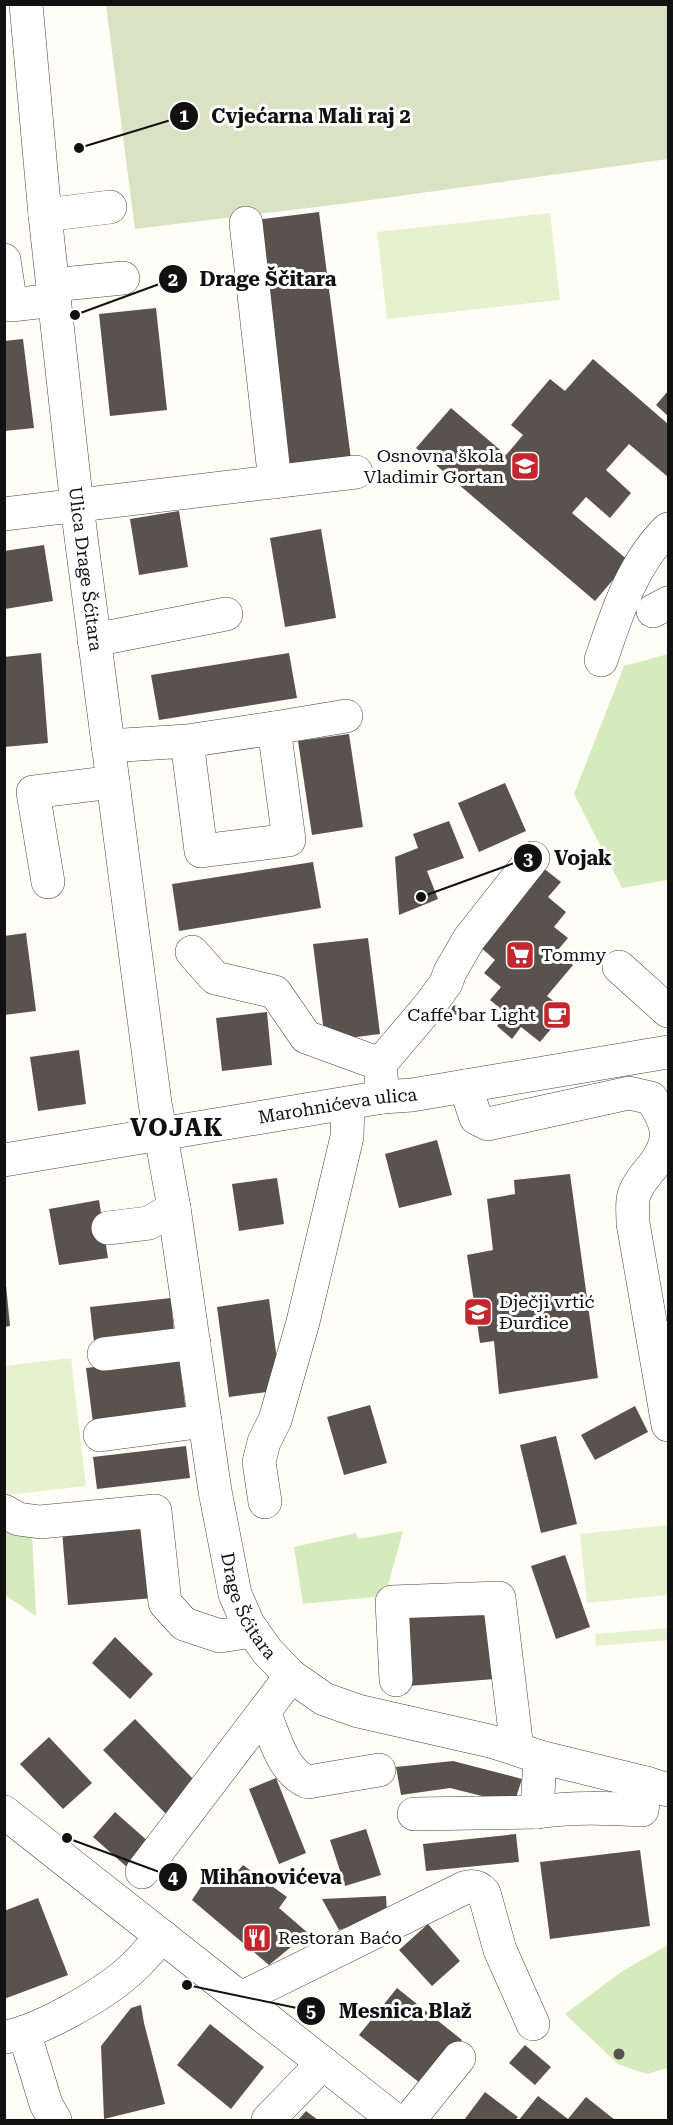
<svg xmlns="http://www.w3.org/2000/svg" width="673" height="2125" font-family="'Roboto Serif',serif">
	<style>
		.green { fill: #d5ebbd }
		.cemetery { fill: #d9e3c4 }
		.pitch { fill: #e6f2cf }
		.building { fill: #5a524d }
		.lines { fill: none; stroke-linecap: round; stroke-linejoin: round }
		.minor-casing { stroke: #444; stroke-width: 34 }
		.minor { stroke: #fff; stroke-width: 33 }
		.labels { text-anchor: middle; stroke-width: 6; stroke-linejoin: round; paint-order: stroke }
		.poi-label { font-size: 18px; fill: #111; stroke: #fff; text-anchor: start }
		.street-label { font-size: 18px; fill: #111; stroke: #fff }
		.district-label { font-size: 24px; font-weight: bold; letter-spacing: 1.5px; fill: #111; stroke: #fff }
		.leader { fill: none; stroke: #111; stroke-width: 2 }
		.callout-dot { fill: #111; stroke: #fff; stroke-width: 2 }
		.mark-label { font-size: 18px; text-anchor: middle; font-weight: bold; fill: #fff }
		.callout-label { font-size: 20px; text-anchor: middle; font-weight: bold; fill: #111; stroke: #fff; stroke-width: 6; stroke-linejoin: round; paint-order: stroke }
	</style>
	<rect width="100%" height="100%" fill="#fffdf5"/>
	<!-- green -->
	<path class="green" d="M668,654V880L622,888L574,794L624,666Z
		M5,1520L32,1530L36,1616L5,1595Z
		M403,1531L385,1596L303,1604L294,1547L356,1533L358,1539Z
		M668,1945V2068L646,2074L618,2064L565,2014L621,1972Z"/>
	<!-- cemetery -->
	<path class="cemetery" d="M106,5H668V159L341,204L135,229Z"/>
	<!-- pitch -->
	<path class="pitch" d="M550,213L560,300L387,319L377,232Z
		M71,1358L86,1486L7,1495L4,1471V1366Z
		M668,1525V1595L587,1603L580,1534Z
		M668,1628V1640L596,1646L595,1634Z"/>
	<!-- building -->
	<path class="building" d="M319,212L351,459L287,468L255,220Z
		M156,308L167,410L110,416L99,314Z
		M23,339L34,428L4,431V341Z
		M593,359L668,424V477L629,444L606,470L631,493L610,518L586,497L572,513L629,561L595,601L416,448L451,408L506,455L523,435L511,425L550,379L565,391Z
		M668,391V416L656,405Z
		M179,511L188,567L139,575L130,519Z
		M321,529L336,618L285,627L270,538Z
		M44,545L53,601L5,609L4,551Z
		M41,653L48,743L4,747V657Z
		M289,653L297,698L159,720L151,675Z
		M349,734L363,827L312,835L298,741Z
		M505,783L526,831L479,852L458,803Z
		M449,821L464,858L427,871L438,899L399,915L395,857L418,848L413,834Z
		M313,862L321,908L179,931L172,884Z
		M542,867L561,882L548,897L566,912L554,927L568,938L557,951L573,965L547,996L566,1011L540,1042L521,1027L512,1039L497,1026L507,1014L490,1000L501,987L484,973L495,960L478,945Z
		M26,933L36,1011L4,1015V936Z
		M368,938L380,1034L325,1041L313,944Z
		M457,1005L472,1013L474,1016L470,1022L452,1013L451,1010L453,1006Z
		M267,1012L272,1065L222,1071L216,1018Z
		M79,1050L86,1104L38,1111L30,1057Z
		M437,1140L452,1195L399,1208L385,1154Z
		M570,1174L598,1378L499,1394L494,1341L480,1343L467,1255L493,1250L487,1199L515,1194L514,1180Z
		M277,1178L284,1224L239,1231L232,1184Z
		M99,1200L108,1258L59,1265L49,1209Z
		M4,1285H6L10,1326L4,1327Z
		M171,1298L174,1333L94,1342L90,1307Z
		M269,1299L281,1390L229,1397L217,1307Z
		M179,1357L187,1420L94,1431L86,1368Z
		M370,1405L387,1463L344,1475L327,1417Z
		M635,1406L648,1432L595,1460L581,1435Z
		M556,1436L577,1524L541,1533L520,1445Z
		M186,1446L190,1478L97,1489L93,1457Z
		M147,1523L154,1598L68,1605L62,1530Z
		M565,1555L590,1627L556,1639L531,1566Z
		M489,1609L494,1679L409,1686L404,1616Z
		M115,1637L153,1674L130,1699L92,1663Z
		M135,1719L198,1784L166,1814L103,1750Z
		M49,1737L92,1783L63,1809L20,1764Z
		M453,1761L522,1779L514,1804L450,1788L401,1795L396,1767Z
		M276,1778L306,1853L279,1864L249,1789Z
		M115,1812L150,1843L128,1868L93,1837Z
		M366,1829L381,1875L345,1886L330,1840Z
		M516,1834L519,1862L426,1871L423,1844Z
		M640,1850L650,1926L550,1939L540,1862Z
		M243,1865L287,1897L279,1908L308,1933L269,1965L192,1900L214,1867L231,1879Z
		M386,1896L387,1914L339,1930L322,1899Z
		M38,1898L68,1975L4,1999V1911Z
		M428,1924L460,1961L432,1986L399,1950Z
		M397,1988L462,2040L425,2087L359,2035Z
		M141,2005L144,2023L165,2104L104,2119L101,2046L131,2008Z
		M210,2024L264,2067L231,2109L177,2065Z
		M525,2045L551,2067L535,2085L509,2063Z
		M613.5 2054a5.5 5.5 0 1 1 11 0a5.5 5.5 0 1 1-11 0Z
		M485,2092L518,2117L515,2120H464Z
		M538,2096L568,2119L586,2097L615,2120H519Z
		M306,2111L318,2120H298Z"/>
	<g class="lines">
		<!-- minor casing -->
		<g class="minor-casing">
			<g id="minor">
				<path id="s1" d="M26,4L45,215L77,506L126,882L155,1103L174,1208L215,1491L235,1594L248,1624L267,1651L291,1676L324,1699L358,1711L494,1742L540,1757L646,1783L668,1790"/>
				<path d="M45,215L110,207"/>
				<path d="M246,223L275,482"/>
				<path d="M4,260L11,305L55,300"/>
				<path d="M53,285L123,278"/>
				<path d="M4,514L356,472"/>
				<path d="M653,611L668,603"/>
				<path d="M94,640L226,614"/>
				<path d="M601,660C617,613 632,564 668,529"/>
				<path d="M274,728L346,716"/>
				<path d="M108,746L187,741L201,851L289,840L274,728L187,741"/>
				<path d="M48,882L33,792L113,782"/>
				<path d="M192,952L215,978L275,992L306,1037L380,1064L383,1097"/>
				<path d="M619,967L668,1011"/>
				<path d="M380,1064L430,1005L446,983L450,972L469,939L533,858"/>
				<path d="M465,1086L476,1118L488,1124L629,1093L651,1098C669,1124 673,1140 653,1166C647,1173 640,1181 636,1190C631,1199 633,1213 633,1223L668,1425"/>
				<path id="s2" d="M4,1160L383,1097L412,1095L668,1052"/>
				<path d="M108,1228L149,1223L174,1208"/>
				<path d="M104,1354L194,1343"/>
				<path d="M100,1435L205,1421"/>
				<path d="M265,1502L259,1462L264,1442L275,1420L303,1322L347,1137L348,1103"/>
				<path d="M4,1511L18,1519L40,1522L155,1511L165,1603L184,1624L220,1636L253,1631"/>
				<path d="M396,1680L392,1602L499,1598L517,1749"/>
				<path d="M264,1712C274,1735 282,1772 308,1782L379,1770"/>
				<path d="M4,1812L395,2120"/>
				<path d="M537,1812C573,1807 606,1808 642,1810L646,1783"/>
				<path d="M414,1814L537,1812L540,1757"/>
				<path d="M142,1872L291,1676"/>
				<path d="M241,1998L464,1888C473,1885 478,1886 484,1893L500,1950L533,2024"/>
				<path d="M24,2032L46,2104L55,2120"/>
				<path d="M4,2037C37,2033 102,1995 127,1973C140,1962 151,1949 162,1936"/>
				<path d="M268,2120L323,2063"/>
				<path d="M409,2120L459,2058"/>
			</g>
		</g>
		<!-- minor -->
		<use href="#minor" class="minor"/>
	</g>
	<!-- icons -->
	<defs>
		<g id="school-square" transform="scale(1.5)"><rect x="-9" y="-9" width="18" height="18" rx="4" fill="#c4262e" stroke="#fff"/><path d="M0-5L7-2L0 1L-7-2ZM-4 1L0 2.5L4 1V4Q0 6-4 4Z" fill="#fff"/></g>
		<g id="supermarket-square" transform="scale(1.5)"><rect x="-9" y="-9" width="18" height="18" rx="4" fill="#c4262e" stroke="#fff"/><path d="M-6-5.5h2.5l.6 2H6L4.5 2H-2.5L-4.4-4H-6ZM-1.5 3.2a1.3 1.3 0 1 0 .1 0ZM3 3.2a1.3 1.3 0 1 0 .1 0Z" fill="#fff"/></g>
		<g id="cafe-square" transform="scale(1.5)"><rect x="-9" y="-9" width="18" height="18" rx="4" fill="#c4262e" stroke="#fff"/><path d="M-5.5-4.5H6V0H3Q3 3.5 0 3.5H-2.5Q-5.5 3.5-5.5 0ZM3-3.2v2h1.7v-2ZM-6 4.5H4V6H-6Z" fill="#fff"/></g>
		<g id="restaurant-square" transform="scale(1.5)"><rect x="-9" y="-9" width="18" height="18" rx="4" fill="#c4262e" stroke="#fff"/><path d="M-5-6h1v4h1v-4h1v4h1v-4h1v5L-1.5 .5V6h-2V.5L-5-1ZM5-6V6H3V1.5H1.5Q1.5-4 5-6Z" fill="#fff"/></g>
	</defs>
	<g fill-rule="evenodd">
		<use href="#school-square" x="525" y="466"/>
		<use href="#supermarket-square" x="520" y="955"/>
		<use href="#cafe-square" x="557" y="1015"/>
		<use href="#school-square" x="478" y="1312"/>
		<use href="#restaurant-square" x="257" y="1938"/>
	</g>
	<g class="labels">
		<!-- poi labels -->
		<g class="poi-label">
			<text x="504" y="462" text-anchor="end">Osnovna škola<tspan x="504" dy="21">Vladimir Gortan</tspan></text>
			<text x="541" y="961">Tommy</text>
			<text x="536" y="1021" text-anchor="end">Caffe bar Light</text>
			<text x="499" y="1308">Dječji vrtić<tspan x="499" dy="21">Đurđice</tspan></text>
			<text x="278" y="1944">Restoran Baćo</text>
		</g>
		<!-- street labels -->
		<g class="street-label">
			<text dy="6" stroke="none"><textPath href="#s1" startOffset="568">Ulica Drage Šćitara</textPath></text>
			<text dy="6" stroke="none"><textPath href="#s2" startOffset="338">Marohnićeva ulica</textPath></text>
			<text dy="6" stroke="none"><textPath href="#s1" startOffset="1620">Drage Šćitara</textPath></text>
		</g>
		<!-- district labels -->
		<g class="district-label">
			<text x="177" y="1136">VOJAK</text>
		</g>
	</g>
	<!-- callouts -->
	<path class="leader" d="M79 148L184 116M75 315L173 279M421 897L528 858M67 1838L173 1877M187 1985L311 2011"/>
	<g class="callout-dot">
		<circle cx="79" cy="148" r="6"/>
		<circle cx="75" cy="315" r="6"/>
		<circle cx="421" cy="897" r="6"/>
		<circle cx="67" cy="1838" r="6"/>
		<circle cx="187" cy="1985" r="6"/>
		<circle cx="184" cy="116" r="15"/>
		<circle cx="173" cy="279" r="15"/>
		<circle cx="528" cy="858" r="15"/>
		<circle cx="173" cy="1877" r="15"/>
		<circle cx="311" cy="2011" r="15"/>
	</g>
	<g class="mark-label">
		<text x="184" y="122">1</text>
		<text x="173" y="286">2</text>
		<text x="528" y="865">3</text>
		<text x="173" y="1884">4</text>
		<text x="311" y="2017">5</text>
	</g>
	<g class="callout-label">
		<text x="311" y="123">Cvjećarna Mali raj 2</text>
		<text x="268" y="286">Drage Ščitara</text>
		<text x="583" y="865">Vojak</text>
		<text x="271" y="1884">Mihanovićeva</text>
		<text x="405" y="2018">Mesnica Blaž</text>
	</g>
	<!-- border -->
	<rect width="673" height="2125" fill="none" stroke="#111111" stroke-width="12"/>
</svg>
